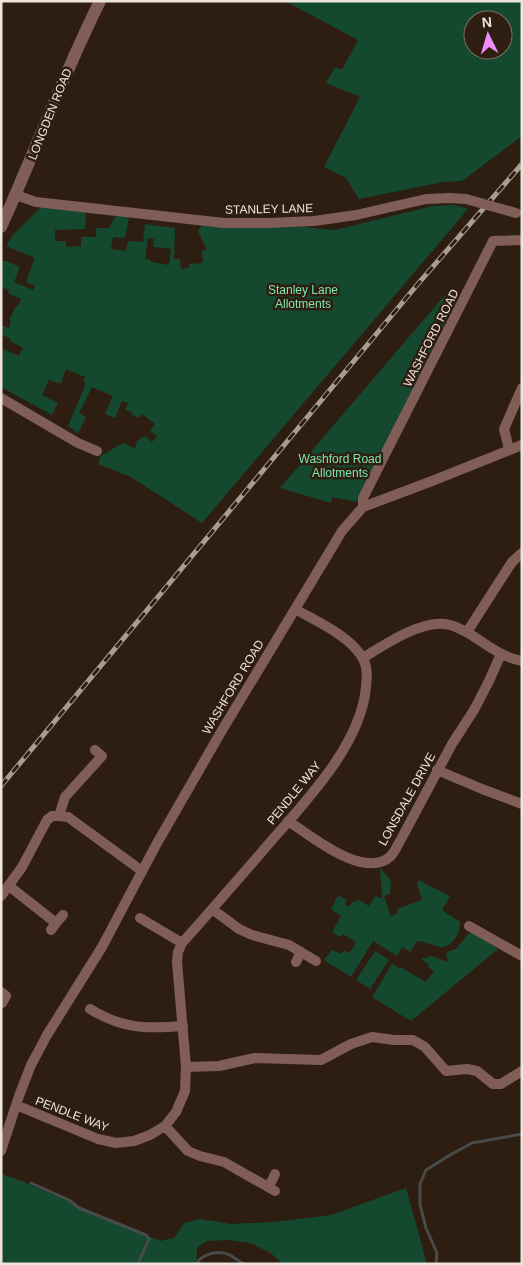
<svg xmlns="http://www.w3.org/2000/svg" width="523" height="1265" font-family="Arial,sans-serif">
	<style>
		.green { fill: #144930; fill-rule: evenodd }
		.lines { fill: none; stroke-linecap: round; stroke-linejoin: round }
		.stream { stroke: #484b4a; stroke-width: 3 }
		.minor { stroke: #805e57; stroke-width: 10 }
		.tertiary { stroke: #805e57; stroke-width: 12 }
		.rail-casing { stroke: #a99c92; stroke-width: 5 }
		.rail { stroke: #2d1e11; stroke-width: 3; stroke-dasharray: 9; stroke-linecap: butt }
		.minor-bridge { stroke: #805e57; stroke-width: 10 }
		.labels { text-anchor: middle; stroke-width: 5; stroke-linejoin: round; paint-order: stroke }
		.street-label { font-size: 12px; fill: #efe4dc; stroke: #2d1e11 }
		.park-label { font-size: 12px; fill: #7deab1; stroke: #2d1e11 }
	</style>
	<rect width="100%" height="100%" fill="#2d1e11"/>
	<!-- green -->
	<path class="green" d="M285,1H522V136L462,181L443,182L359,199L346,178L324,167L360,97L326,83L335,67L342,70L358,40ZM473,20H503V50H473Z
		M455,205L468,209L202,523L131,477L98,464L101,455C110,452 116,445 125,443L135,449L137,441L145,436L152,442L157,436L150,431L155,424L142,414L139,418L132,415V412L125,410L128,403L122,401L115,418L105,414L113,396L92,387L79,413L86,417L78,433L68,426L86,383L83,381L85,377L66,369L62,379L63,380L62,382L58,383L49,380L42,395L58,403L52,415L1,387V356L4,349L19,356L23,348L10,341L11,339L1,334V325L9,328L11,321L9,320L16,306H18L21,299L8,293L9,289L1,288V261H6L20,267L14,282L33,290L35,286L26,282L35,258L6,246L13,235L41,207L86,212L85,229L55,230V241H66V247L81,246V237H96V228H109L116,215L129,217L125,238L113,237L111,249L126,251L128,241L143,242L145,224L175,228L174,259H180L181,269L189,268V264L203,263L202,251L207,250L198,231L202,225L238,228L304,227L335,230L433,206ZM148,238L154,239L153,247L171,249L169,265L151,262V260L145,259Z
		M450,289L460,292L357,502L332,497L331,503L280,488Z
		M380,868L391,881L390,894L384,896L391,916L398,913L397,909L422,900L417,884L419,880L450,896L442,910L460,922C460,932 454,946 442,947C434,947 426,941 417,941L410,952L402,947L397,956L373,941L351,977L324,960L332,950L341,954L344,950L350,953L356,942L342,934L340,937L332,932L341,916L331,909L338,895L347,900L345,905L349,907L353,901L355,902L357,899L369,906L375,896L382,899Z
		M474,932L498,949L411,1021L372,997L392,964L400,969L401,967L426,982L434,971L428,967L429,965L421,959L432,956L447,962L448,959L446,956L447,952L456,949L469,933Z
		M375,951L389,960L370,989L356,980Z
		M1,1174L22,1181L160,1241L174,1238L184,1223L200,1219L231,1224L273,1222L331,1215L406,1188L427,1264H282L271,1253L250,1243L228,1240L207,1241L197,1248L196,1264H1Z"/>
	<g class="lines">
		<!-- stream -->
		<path class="stream" d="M31,1183L69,1200L79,1208L146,1235L149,1239L138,1264
			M196,1264C203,1253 219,1250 230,1255C235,1258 239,1262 245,1264
			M436,1264L437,1253L426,1228L420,1205V1184L426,1170L450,1155L472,1143L522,1134"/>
		<!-- minor -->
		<path class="minor" d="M16,195L36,202L224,223H270L314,221L356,215L426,199L449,198L466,199
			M1,398L78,443L97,451
			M509,449L504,429L522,388
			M363,507V498L493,241L522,240
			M467,632L512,562L522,553
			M363,658C384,645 419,621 445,624C455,625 465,631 473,636C488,646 504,658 522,661
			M437,770L482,789L522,804
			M59,816L68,817L142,871
			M288,821C310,835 364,881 391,856C394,852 397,847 399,843L452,744L474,710L489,681L501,654
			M9,886L56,923L51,930
			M1,896L22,867L47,820L52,816H59L65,797L102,756L95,750
			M212,909L239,929L252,935L289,945L316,961
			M140,918L182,943
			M56,923L63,915
			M469,926L522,956
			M296,962L301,952
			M1,992L6,996L2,1003
			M90,1009C123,1029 146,1029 183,1026
			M186,1067L219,1066L255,1058L321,1060L351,1044L372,1037L394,1040H413L425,1047L446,1071L467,1069L477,1071L493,1084H501L522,1071
			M16,1105L98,1139L116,1143L134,1141L150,1135L165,1126L176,1112L185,1091L186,1067L177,962L178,952L182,943C208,914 234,884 260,854C298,809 361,748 366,687C367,677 368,666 362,657C350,636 316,621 295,609
			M165,1126L188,1151L200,1156L224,1162L275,1191
			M1,1151L19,1096L31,1065L47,1035L102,947L156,845L221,732L342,531L363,507L432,481L522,445
			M269,1187L275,1174"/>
		<!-- tertiary -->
		<path class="tertiary" d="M1,227C35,152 63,75 100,1"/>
		<!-- rail casing -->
		<g class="rail-casing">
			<path id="rail" d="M1,786L417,285L522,164"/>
		</g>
		<!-- rail -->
		<use href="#rail" class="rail"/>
		<!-- minor-bridge -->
		<path class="minor-bridge" d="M466,199L516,213"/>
	</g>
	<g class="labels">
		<!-- street labels -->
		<g class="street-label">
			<text transform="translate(50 114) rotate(-68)" y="4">LONGDEN ROAD</text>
			<text transform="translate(269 209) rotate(-1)" y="4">STANLEY LANE</text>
			<text transform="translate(431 338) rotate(-63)" y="4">WASHFORD ROAD</text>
			<text transform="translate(233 687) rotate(-59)" y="4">WASHFORD ROAD</text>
			<text transform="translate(294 793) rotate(-51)" y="4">PENDLE WAY</text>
			<text transform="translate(407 799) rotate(-61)" y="4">LONSDALE DRIVE</text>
			<text transform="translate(72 1114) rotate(21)" y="4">PENDLE WAY</text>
		</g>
		<!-- park labels -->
		<g class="park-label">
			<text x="303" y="294">Stanley Lane<tspan x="303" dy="14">Allotments</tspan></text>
			<text x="340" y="463">Washford Road<tspan x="340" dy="14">Allotments</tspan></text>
		</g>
	</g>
	<!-- border -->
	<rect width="523" height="1265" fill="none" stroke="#efe4dc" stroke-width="5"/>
	<!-- north arrow -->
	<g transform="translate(488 35) rotate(355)"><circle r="24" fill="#2d1e11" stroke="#7b6d62"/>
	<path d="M0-4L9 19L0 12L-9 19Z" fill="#ee8cf9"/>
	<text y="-8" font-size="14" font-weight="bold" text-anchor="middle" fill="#efe4dc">N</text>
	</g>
</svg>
